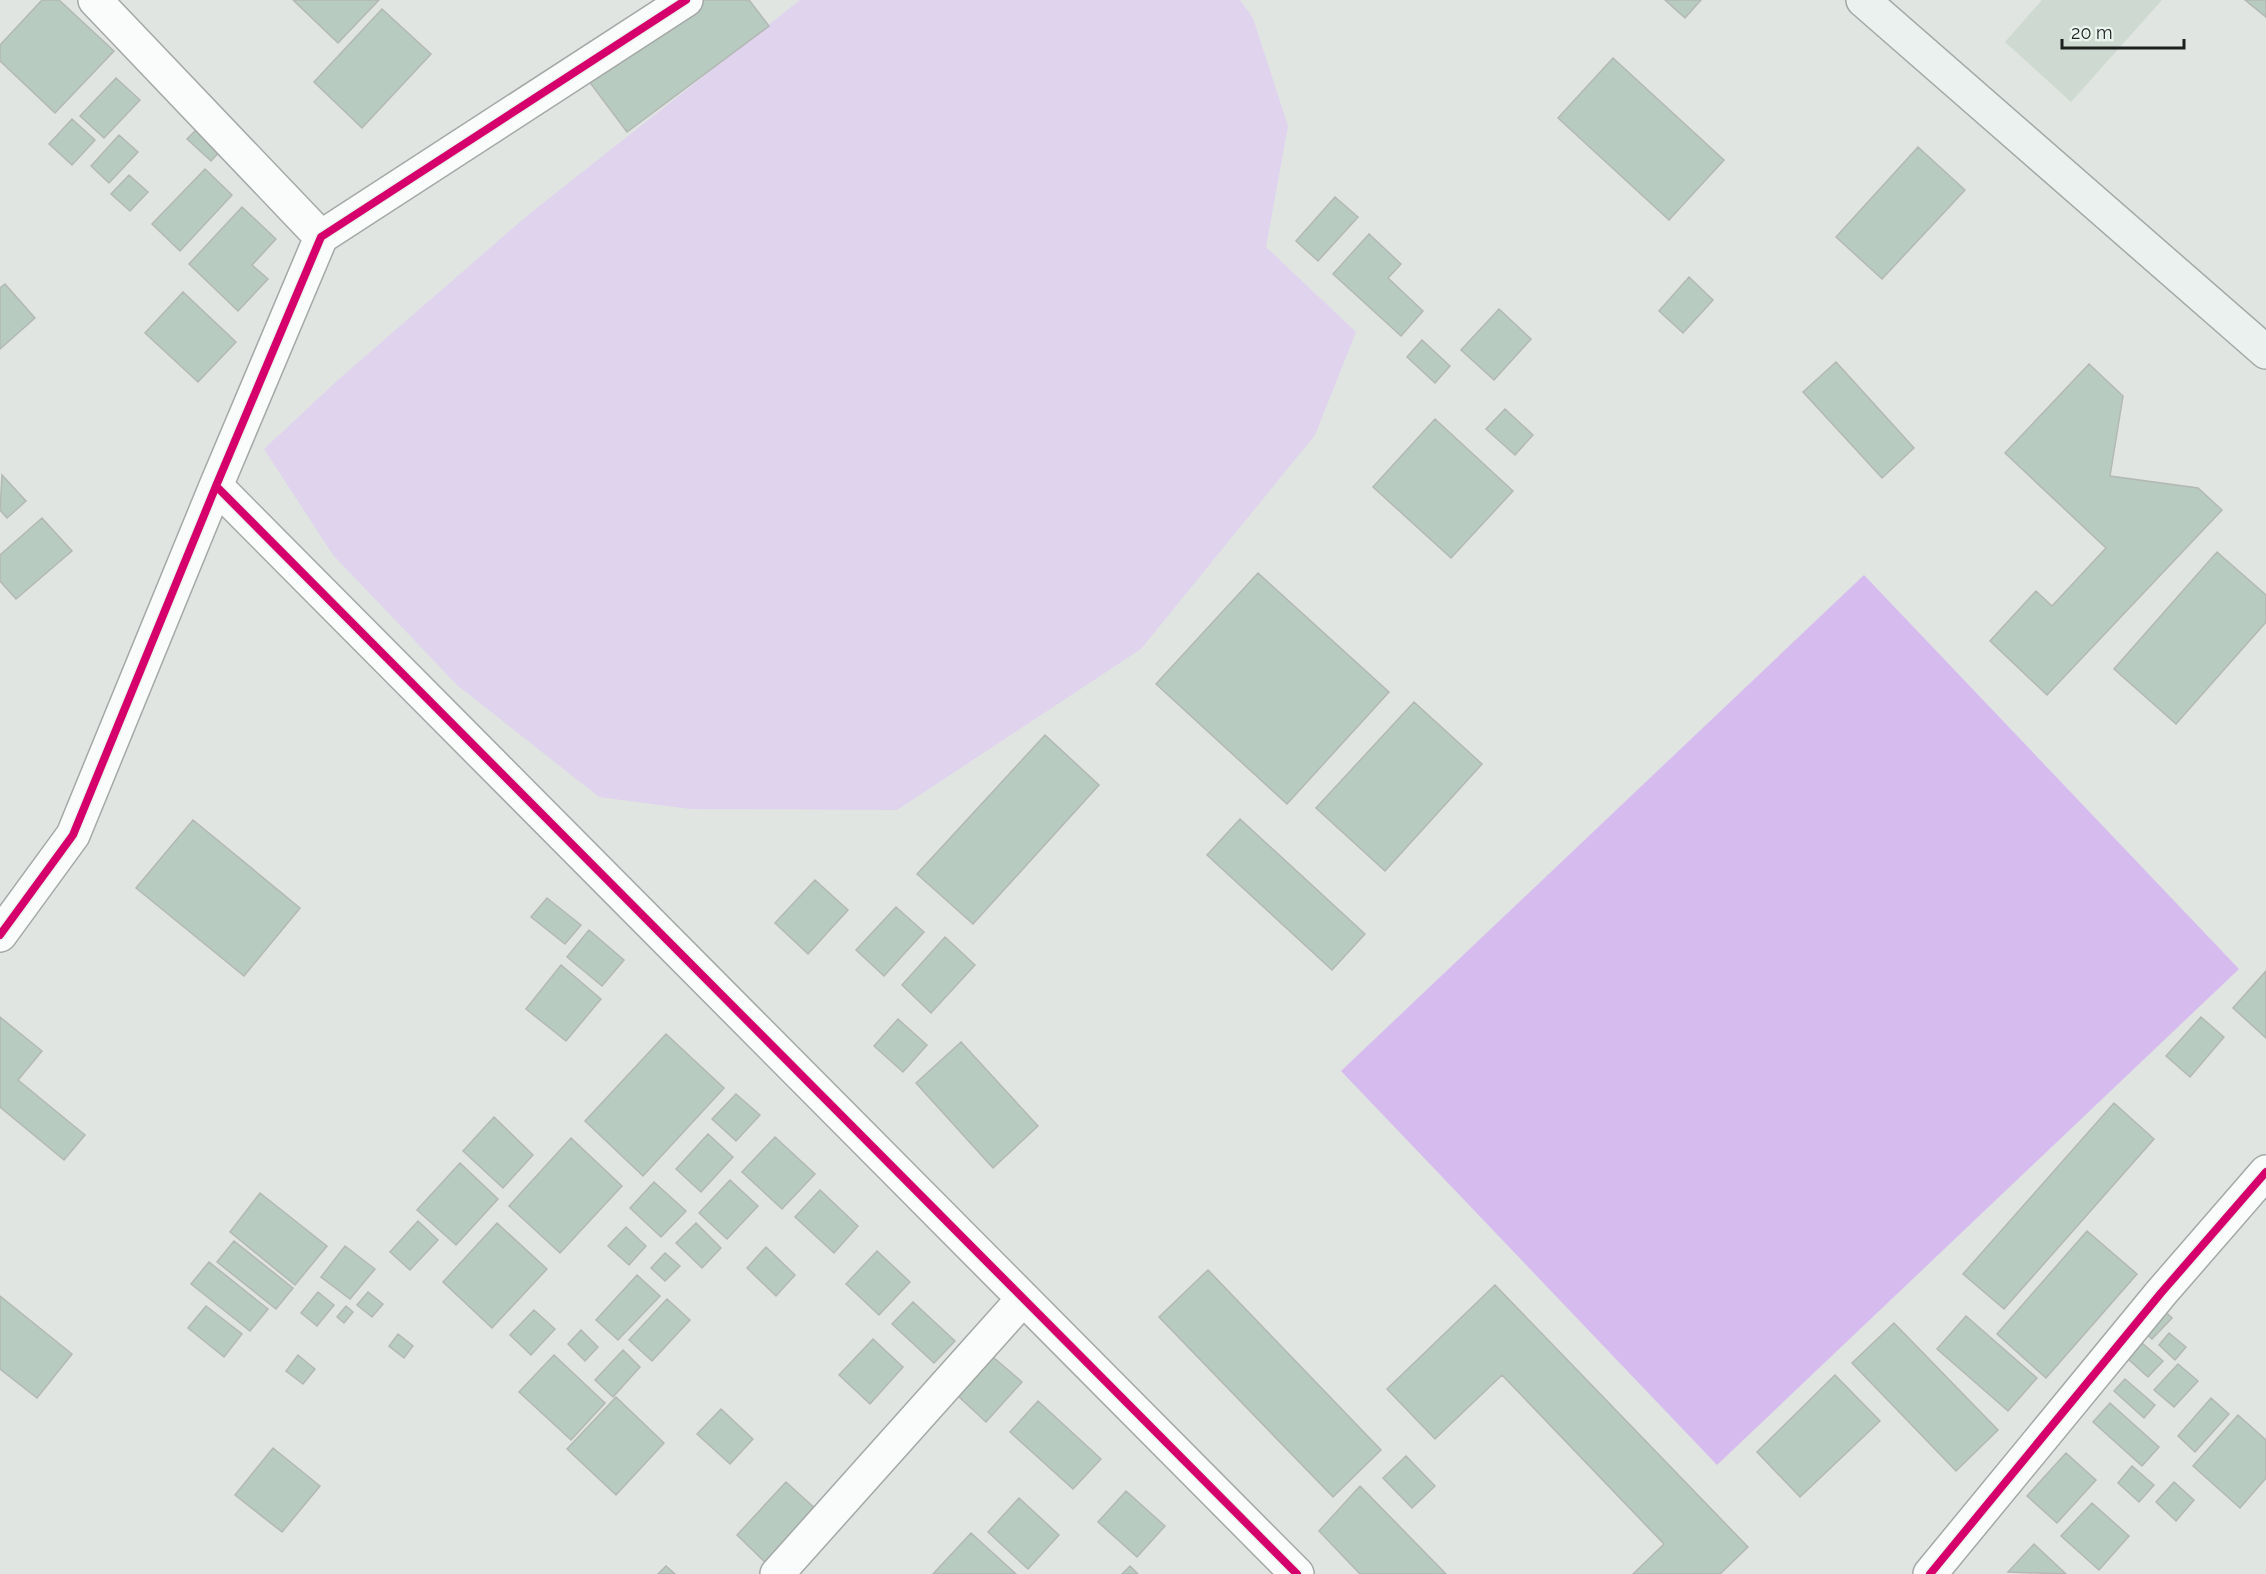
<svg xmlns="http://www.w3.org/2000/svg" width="2266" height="1574" font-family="Raleway,sans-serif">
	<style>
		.built { fill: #ced9d2 }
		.green { fill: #dfd3ed }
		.water { fill: #d6bcee }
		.building { fill: #b8cbc1; stroke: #b3b8b5; stroke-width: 1.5 }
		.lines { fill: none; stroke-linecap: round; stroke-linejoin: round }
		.street-casing { stroke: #a4a8a6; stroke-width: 36 }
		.secondary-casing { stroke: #a4a8a6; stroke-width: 36 }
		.street { stroke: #fafbfb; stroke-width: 33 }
		.secondary { stroke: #ebf1ee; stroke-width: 33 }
		.cycleway-casing { stroke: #eaf5ef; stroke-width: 11 }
		.cycleway { stroke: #d6006c; stroke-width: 8 }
	</style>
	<rect width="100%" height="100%" fill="#e0e5e2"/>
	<!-- built -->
	<path class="built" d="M2042,0H2162L2071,102L2005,42Z"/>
	<!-- green -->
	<path class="green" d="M800,0H1240L1253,18L1288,126L1266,247L1356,332L1315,435L1141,649L897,810L690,809L599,797L457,685L333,555L264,449L339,379L528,215Z"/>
	<!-- water -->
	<path class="water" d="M1864,575L2239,969L1717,1465L1341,1071Z"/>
	<!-- building -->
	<path class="building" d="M42,0H59L114,51L55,113L0,61V45Z
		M293,0H379L338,43Z
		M696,0H749L769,26L627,132L588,80Z
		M1665,0H1701L1685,18Z
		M2245,0H2266V17Z
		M382,9L431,54L362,128L314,82Z
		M1613,58L1724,160L1669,220L1558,118Z
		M116,78L140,100L104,138L80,116Z
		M72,119L95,140L72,165L49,144Z
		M200,126L223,148L211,161L187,139Z
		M119,135L138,152L109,183L91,166Z
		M1918,147L1965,190L1882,279L1836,237Z
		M205,169L232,195L180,251L152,224Z
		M129,175L148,192L130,211L111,194Z
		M1335,197L1358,217L1318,261L1296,241Z
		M242,207L276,239L252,265L268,279L238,311L189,264Z
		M1369,234L1401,264L1388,278L1423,311L1401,336L1333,274Z
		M1689,277L1713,300L1683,333L1659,311Z
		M5,284L35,318L0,349V288Z
		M183,292L236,342L198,382L145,333Z
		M1499,309L1531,339L1494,380L1461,350Z
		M1422,340L1450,366L1435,383L1407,357Z
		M1836,362L1914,448L1882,478L1803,392Z
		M2089,364L2123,396L2110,476L2198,488L2222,510L2047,695L1990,641L2036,591L2052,606L2106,548L2005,453Z
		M1505,409L1533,435L1515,455L1486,429Z
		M1435,419L1513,491L1451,558L1373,487Z
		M2,475L26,501L7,518L0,510Z
		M42,518L72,551L16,599L0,581V555Z
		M2217,552L2266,595V622L2176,724L2114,669Z
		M1258,573L1389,692L1287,804L1156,684Z
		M1414,702L1482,764L1385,871L1316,808Z
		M1045,735L1099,785L973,924L917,874Z
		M1240,819L1365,934L1332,970L1207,855Z
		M193,820L300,908L244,976L136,888Z
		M815,880L848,910L808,954L775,923Z
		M547,898L581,925L565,944L531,917Z
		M896,907L924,932L884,976L856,950Z
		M589,930L624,960L602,986L567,957Z
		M945,937L975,965L931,1013L902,985Z
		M561,965L601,999L566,1041L526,1009Z
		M2266,971V1038L2233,1008Z
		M0,1017L42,1051L18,1080L85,1135L64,1160L0,1107Z
		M2201,1017L2224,1037L2190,1077L2166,1056Z
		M898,1019L927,1045L903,1072L874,1046Z
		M666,1034L724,1088L643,1176L585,1121Z
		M961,1042L1038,1126L993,1168L916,1083Z
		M736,1094L760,1115L736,1141L712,1119Z
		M2114,1103L2154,1139L2004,1309L1963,1274Z
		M494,1117L533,1155L503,1188L463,1151Z
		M708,1134L733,1157L701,1192L676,1169Z
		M775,1137L815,1174L782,1209L742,1172Z
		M571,1138L622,1186L560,1253L509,1206Z
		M460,1163L498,1199L456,1245L417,1210Z
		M730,1180L758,1206L727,1239L699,1213Z
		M654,1182L686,1211L661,1237L630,1208Z
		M820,1190L858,1226L834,1253L795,1217Z
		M260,1193L327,1246L295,1285L230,1232Z
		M418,1221L438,1240L410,1270L390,1252Z
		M497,1223L547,1269L492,1328L443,1282Z
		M696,1223L721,1248L702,1268L676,1243Z
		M626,1227L646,1246L629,1265L608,1246Z
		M2087,1231L2137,1274L2046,1378L1997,1334Z
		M234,1241L293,1288L276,1309L217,1262Z
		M345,1246L375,1269L350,1299L321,1277Z
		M766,1247L795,1275L776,1296L747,1268Z
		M877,1251L910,1282L879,1315L846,1284Z
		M665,1253L680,1266L665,1281L651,1268Z
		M209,1262L268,1309L250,1331L191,1284Z
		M1208,1270L1381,1450L1333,1497L1159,1317Z
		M637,1275L660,1296L618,1340L596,1320Z
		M1495,1285L1748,1547L1720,1574H1633L1664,1544L1502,1375L1435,1439L1387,1389Z
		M318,1292L334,1305L317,1326L301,1313Z
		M368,1292L383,1304L372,1317L357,1305Z
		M0,1296L72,1354L37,1398L0,1369Z
		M667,1299L690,1320L652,1361L629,1340Z
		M913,1302L955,1341L934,1363L892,1324Z
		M206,1306L242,1334L224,1357L188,1328Z
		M346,1306L353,1312L344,1323L337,1317Z
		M2161,1308L2172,1318L2152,1339L2142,1330Z
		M534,1310L555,1329L531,1355L510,1335Z
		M1966,1316L2037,1378L2008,1411L1937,1349Z
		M1894,1323L1998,1430L1956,1471L1852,1363Z
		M581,1330L598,1347L585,1361L568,1344Z
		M2169,1333L2186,1347L2175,1360L2159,1345Z
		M398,1334L413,1346L404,1358L389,1346Z
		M873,1339L903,1367L870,1404L839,1375Z
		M2142,1343L2163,1361L2148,1377L2128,1359Z
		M623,1350L640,1367L613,1397L595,1380Z
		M298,1355L315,1369L303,1384L286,1371Z
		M554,1355L605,1403L571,1440L519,1392Z
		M993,1357L1022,1382L986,1422L957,1395Z
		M2178,1364L2198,1381L2174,1407L2154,1390Z
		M1835,1375L1880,1421L1800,1497L1757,1452Z
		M2125,1379L2155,1405L2144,1418L2114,1391Z
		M616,1397L664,1443L616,1495L567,1449Z
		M2211,1398L2229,1414L2195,1452L2178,1436Z
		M1038,1401L1101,1459L1073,1489L1010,1432Z
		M2110,1403L2159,1447L2142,1466L2093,1422Z
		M721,1409L753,1439L730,1464L697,1434Z
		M2238,1415L2266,1440V1478L2240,1508L2193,1466Z
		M273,1448L320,1486L282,1532L235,1495Z
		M2066,1453L2096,1480L2057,1523L2027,1496Z
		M1406,1456L1435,1486L1412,1508L1383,1478Z
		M2132,1466L2154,1485L2139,1502L2118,1483Z
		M786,1482L818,1511L768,1565L737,1535Z
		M2174,1482L2194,1500L2176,1521L2156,1502Z
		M1360,1486L1446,1574H1360L1319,1531Z
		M1126,1491L1165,1526L1137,1557L1098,1522Z
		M1019,1498L1059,1535L1028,1569L988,1532Z
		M2092,1503L2129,1536L2099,1570L2061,1536Z
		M971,1533L1016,1574H933Z
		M2034,1544L2066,1574L2008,1572Z
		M666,1566L675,1574H658Z
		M1130,1566L1138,1574H1122Z"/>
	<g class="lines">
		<!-- street casing -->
		<g class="street-casing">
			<path id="street" d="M95,0L321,237
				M216,486L1297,1574
				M0,935L73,835L216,486L321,237L686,0
				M777,1574L1023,1299
				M1930,1574L2161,1293L2266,1172"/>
		</g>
		<!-- secondary casing -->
		<g class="secondary-casing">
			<path id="secondary" d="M1863,0L2266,352"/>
		</g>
		<!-- street -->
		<use href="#street" class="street"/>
		<!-- secondary -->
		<use href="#secondary" class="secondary"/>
		<!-- cycleway casing -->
		<g class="cycleway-casing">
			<path id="cycleway" d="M216,486L1297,1574
				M0,935L73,835L216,486L321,237L686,0
				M1930,1574L2161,1293L2266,1172"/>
		</g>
		<!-- cycleway -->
		<use href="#cycleway" class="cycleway"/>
	</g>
	<!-- scale -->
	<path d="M2062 39v9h122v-9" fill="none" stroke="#1c201e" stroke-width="3"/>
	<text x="2071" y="39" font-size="18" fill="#1c201e" stroke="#eaf5ef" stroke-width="4.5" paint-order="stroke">20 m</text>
</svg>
